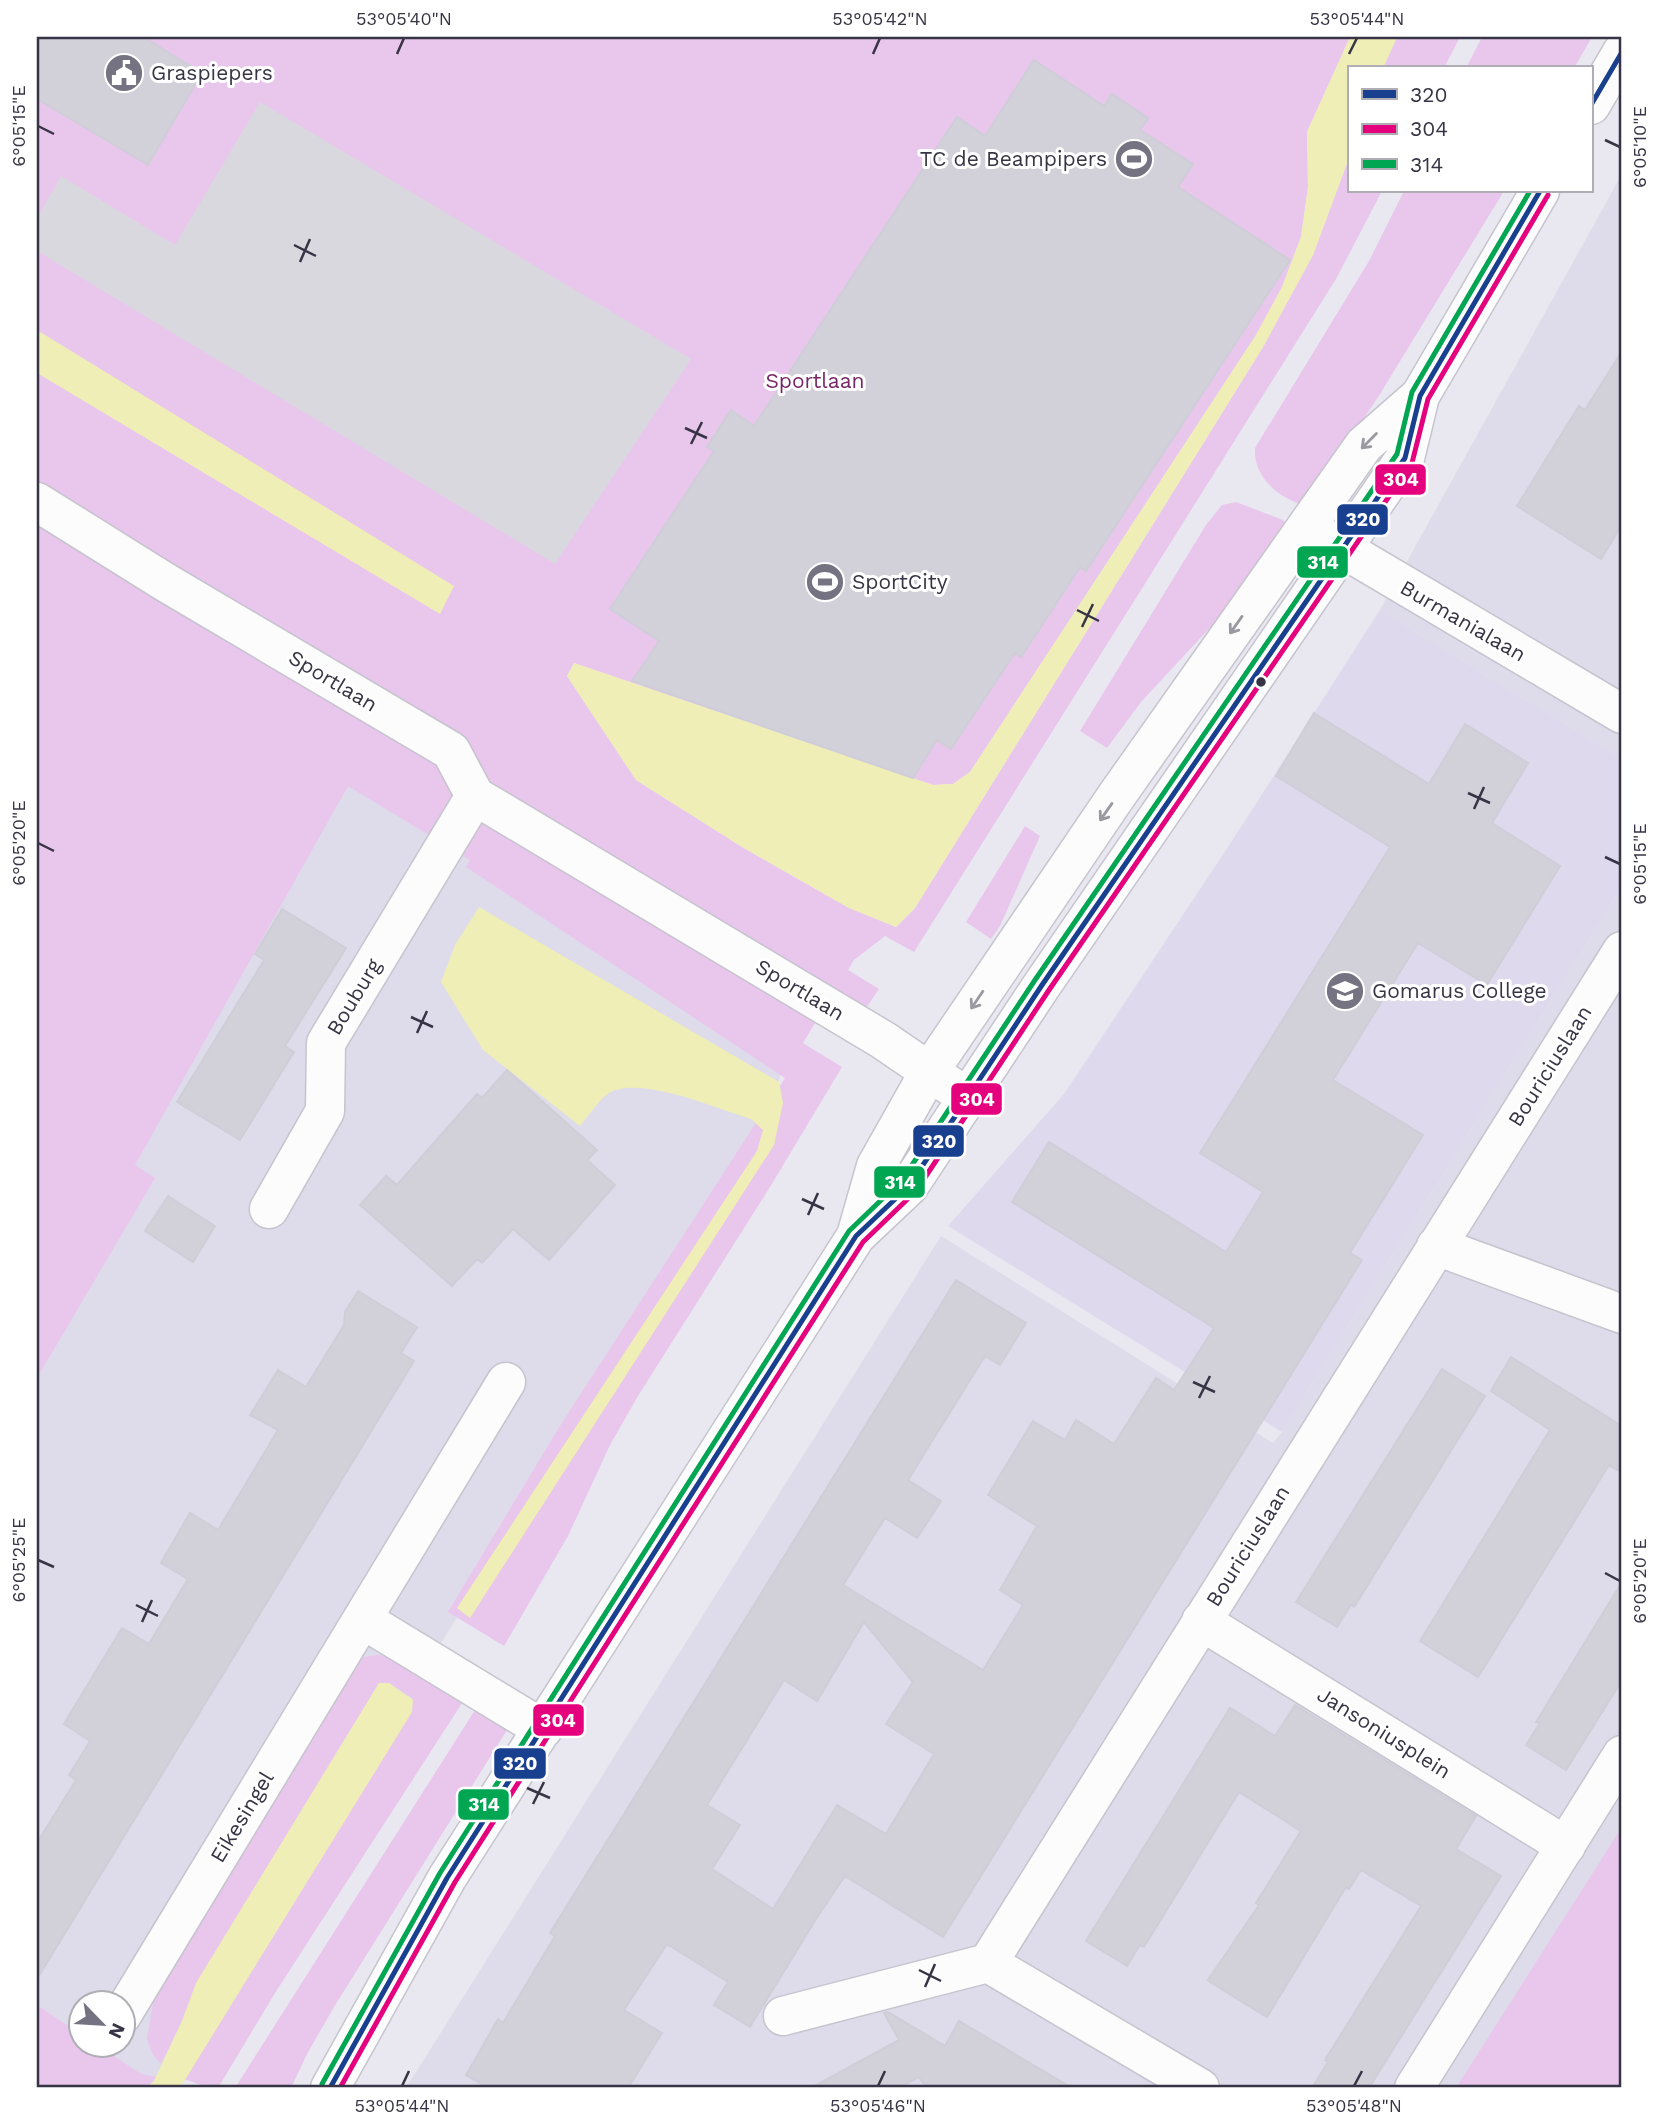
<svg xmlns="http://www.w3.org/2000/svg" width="1659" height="2125" font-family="'Work Sans',sans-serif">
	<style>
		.residential { fill: #dedbea; fill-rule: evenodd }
		.education { fill: #dfd9ee }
		.green { fill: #e9c6ec }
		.parking { fill: #d9d8df }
		.water { fill: #efeeb6 }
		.building { fill: #d2d0d9; stroke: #cfced8; stroke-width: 2; fill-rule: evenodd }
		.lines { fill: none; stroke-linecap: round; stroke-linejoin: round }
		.minor-casing { stroke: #c6c4ce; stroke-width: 41 }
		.minor { stroke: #fcfcfd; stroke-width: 38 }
		.bus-1-casing { stroke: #fff; stroke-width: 10 }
		.bus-2-casing { stroke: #fff; stroke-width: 10 }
		.bus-3-casing { stroke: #fff; stroke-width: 10 }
		.bus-1 { stroke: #19408f; stroke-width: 5 }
		.bus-2 { stroke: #e5007d; stroke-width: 5 }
		.bus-3 { stroke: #00a651; stroke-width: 5 }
		.oneway { stroke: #9a98a1 }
		.ticks { fill: none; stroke: #373445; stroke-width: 2.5 }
		.bus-dot { fill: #373445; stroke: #fff; stroke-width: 2.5 }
		.labels { text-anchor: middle; stroke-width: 6; stroke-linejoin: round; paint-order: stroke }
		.poi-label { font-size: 21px; fill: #373445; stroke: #fff; text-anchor: start }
		.park-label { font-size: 21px; fill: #782568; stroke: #fff }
		.street-label { font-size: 21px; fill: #373445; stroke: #fff }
		.line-badge { stroke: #fff; stroke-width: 2.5 }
		.badge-label { font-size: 19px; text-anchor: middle; font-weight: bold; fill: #fff }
		.neatline { fill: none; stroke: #373445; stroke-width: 2.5 }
		.ticks-label { font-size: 18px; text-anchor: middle; fill: #373445 }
	</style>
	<rect width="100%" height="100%" fill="#e9e8f0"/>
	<!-- residential -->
	<path class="residential" d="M1622,174V759L1380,610Z
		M353,758L797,1034L760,1127L166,2088H37V1302ZM80,2002H122V2044H80Z
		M1622,887V2088H409L408,2085L941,1236L1273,1443L1282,1432Z"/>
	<!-- education -->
	<path class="education" d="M1380,610L1622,759V887L1282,1432L948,1226L1064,1094L1232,841Z"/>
	<!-- green -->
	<path class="green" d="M37,37H1350L1307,132L1308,187L1301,237L1282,287L1256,335L970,772L953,784L933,785L574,663L567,676L636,780L742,847L849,908L896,927L915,908L1263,347L1313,255L1349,158V191H1382L1336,279L914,952L885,936L854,960L848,970L879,989L866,1008L835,990L803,1043L842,1067L770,1187L638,1396L610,1445L568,1536L504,1646L448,1612L558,1429L785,1078L466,867L470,860L348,786L135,1165L155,1178L37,1378Z
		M1397,37H1460L1444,68H1383Z
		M1482,37H1592L1574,68H1466Z
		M1404,191H1504L1380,394L1310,501L1304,505C1278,498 1253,476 1255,448L1369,261Z
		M1236,502L1283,520L1289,530L1232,604L1141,702L1107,748L1080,731L1206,525L1222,505Z
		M1025,826L1040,836L1000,926L991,939L966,922Z
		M377,1655L393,1657L464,1700L275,1993L218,2088H210L184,2079L298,1895L413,1699L389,1683H379L197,1983L182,2021L161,2064L153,2055L147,2039L157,1980L359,1658Z
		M475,1710L507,1730L334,2007L307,2054L291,2088H235Z
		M1622,1827V2088H1456Z
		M37,2005L80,2034V2044L97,2045L141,2074L156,2077L147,2088H40L37,2086Z"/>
	<!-- parking -->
	<path class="parking" d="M260,102L691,359L555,564L37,251V219L61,176L175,245Z"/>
	<!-- water -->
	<path class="water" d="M1350,37H1397L1383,68H1349V158L1313,255L1263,347L915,908L896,927L849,908L742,847L636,780L567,676L574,663L933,785L953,784L970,772L1256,335L1282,287L1301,237L1308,187L1307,132Z
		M37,330L454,586L440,614L37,373Z
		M479,907L779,1082L783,1103L774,1145L470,1618L457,1608L757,1151L763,1130L751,1119C717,1109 640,1075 609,1093C598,1100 589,1116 580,1126L483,1050L441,982L455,945Z
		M379,1683H389L413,1700L412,1712L180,2088H147L154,2081L182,2021L196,1983Z"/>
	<!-- building -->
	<path class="building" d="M37,37H143L202,73L148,165L37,99Z
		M1034,60L1104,106L1112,94L1148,118L1140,130L1193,164L1178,187L1290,260L1086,571L1080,567L1021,657L1015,653L951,749L937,740L913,778L632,681L659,641L610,609L714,451L707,447L731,410L754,426L957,117L985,136Z
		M1622,351V525L1601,559L1517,506L1579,406L1585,410Z
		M1314,713L1429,784L1465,724L1528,763L1492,823L1560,866L1487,985L1418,943L1333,1080L1423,1135L1350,1253L1362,1260L943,1937L845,1876L816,1919L750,2027L714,2005L728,1982L667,1944L624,2010L662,2033L628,2088H489L466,2075L498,2019L503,2023L555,1936L550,1933L956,1280L1026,1323L1000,1365L985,1356L908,1480L941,1501L917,1538L885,1518L843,1585L983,1670L1023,1605L1000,1590L1037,1526L988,1495L1033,1421L1065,1440L1076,1420L1114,1444L1156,1378L1174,1390L1214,1328L1012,1202L1049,1142L1226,1252L1263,1192L1200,1153L1390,847L1276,776ZM864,1622L913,1682L886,1724L934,1754L886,1834L837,1805L773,1909L712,1869L740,1825L707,1805L784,1680L817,1701Z
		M282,909L346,948L285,1046L294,1052L240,1140L177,1102L264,960L255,954Z
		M507,1070L597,1150L587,1160L615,1185L549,1260L513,1229L482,1263L477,1259L452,1286L360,1205L386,1176L397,1185L477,1094L482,1098Z
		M168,1196L215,1226L193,1262L145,1231Z
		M358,1291L417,1327L401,1353L414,1361L37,1979V1843L76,1780L69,1775L90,1741L64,1724L122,1628L149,1644L188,1579L161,1563L190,1513L218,1530L278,1430L250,1415L278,1370L306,1387L344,1325L345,1312Z
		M1511,1357L1622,1426V1473L1609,1465L1478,1677L1420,1641L1550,1430L1491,1391Z
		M1442,1369L1485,1396L1354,1607L1351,1605L1337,1627L1296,1602Z
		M1622,1582V1680L1566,1770L1526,1745L1540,1723L1536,1722Z
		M1295,1705L1476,1816L1456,1849L1501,1876L1369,2088H1312L1328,2062L1325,2060L1421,1906L1361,1870L1349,1889L1346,1887L1267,2017L1210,1982L1208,1980L1259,1905L1256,1903L1301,1831L1239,1792L1144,1947L1140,1945L1127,1966L1086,1941L1230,1708L1275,1736Z
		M888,2012L945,2046L959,2021L1072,2088H926L919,2077L898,2088H811L899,2040L884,2013Z"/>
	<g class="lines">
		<!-- minor casing -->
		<g class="minor-casing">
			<path id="minor" d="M1591,105L1622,52
				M37,502L165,582L451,751L475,796L883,1040L968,1098
				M1323,537L1622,714
				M269,1209L325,1111L326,1043L475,796
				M856,1236L876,1166L929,1072L1117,795L1364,445L1420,396
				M1436,1246L1622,1314
				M362,1619L543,1729
				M1201,1621L1566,1846
				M988,1963L1200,2088
				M122,2015L506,1382
				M783,2016L988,1963L1622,951
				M330,2088L447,1878L856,1236L909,1186L1042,985L1405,458L1420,396L1540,191
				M1414,2088L1622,1755"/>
		</g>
		<!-- minor -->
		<use href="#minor" class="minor"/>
		<!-- bus-1 casing -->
		<g class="bus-1-casing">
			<path id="bus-1" d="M1591,105L1622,52
				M330,2088L447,1878L856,1236L909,1186L1042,985L1405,458L1420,396L1540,191"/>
		</g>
		<!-- bus-2 casing -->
		<g class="bus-2-casing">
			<path id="bus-2" d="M340,2088L455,1882L863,1242L916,1191L1049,990L1412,463L1428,399L1548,195"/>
		</g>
		<!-- bus-3 casing -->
		<g class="bus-3-casing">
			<path id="bus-3" d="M322,2084L440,1873L849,1231L902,1180L1035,980L1397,454L1412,392L1530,191"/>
		</g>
		<!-- bus-1 -->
		<use href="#bus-1" class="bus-1"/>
		<!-- bus-2 -->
		<use href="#bus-2" class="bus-2"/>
		<!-- bus-3 -->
		<use href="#bus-3" class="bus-3"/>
	</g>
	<!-- one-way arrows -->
	<defs><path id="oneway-shaft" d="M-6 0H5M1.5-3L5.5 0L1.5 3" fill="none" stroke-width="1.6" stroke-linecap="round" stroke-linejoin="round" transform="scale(1.75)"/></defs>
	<g class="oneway">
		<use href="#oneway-shaft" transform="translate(1369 441) rotate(135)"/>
		<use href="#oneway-shaft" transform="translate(1236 625) rotate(125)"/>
		<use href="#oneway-shaft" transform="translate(1106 812) rotate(125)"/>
		<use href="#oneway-shaft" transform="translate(977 1000) rotate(124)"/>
	</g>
	<!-- ticks -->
	<path class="ticks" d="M397,54L404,38M873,54L880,38M1349,54L1357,38M38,126L54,134M1605,140L1620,147M294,245L316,256M300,262L310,239M685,428L707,438M691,444L702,422M1077,610L1099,621M1082,627L1093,604M1468,793L1490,803M1474,809L1484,787M38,843L54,851M1605,857L1620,864M411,1017L433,1027M417,1033L427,1011M802,1199L824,1209M808,1215L818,1193M1193,1382L1215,1392M1199,1398L1210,1376M38,1560L54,1567M1605,1573L1620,1581M136,1605L158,1616M142,1622L152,1600M527,1788L550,1798M533,1804L544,1782M919,1970L941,1981M925,1987L935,1964M402,2086L409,2071M878,2086L885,2071M1354,2086L1362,2071"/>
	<!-- icons -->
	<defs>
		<g id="civic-disc" transform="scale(2.0125)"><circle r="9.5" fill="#757381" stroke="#fff"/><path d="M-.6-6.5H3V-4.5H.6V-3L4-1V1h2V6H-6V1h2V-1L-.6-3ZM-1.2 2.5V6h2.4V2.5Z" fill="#fff"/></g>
		<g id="stadium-disc" transform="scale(2.0125)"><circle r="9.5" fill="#757381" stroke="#fff"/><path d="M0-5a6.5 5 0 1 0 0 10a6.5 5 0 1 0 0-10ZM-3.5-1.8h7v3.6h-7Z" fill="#fff"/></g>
		<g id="school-disc" transform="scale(2.0125)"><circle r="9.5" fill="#757381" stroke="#fff"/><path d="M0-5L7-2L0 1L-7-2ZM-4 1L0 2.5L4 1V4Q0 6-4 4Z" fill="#fff"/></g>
	</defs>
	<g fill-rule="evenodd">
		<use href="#civic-disc" x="124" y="73"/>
		<use href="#stadium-disc" x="1134" y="159"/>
		<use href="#stadium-disc" x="825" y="582"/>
		<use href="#school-disc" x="1345" y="991"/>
	</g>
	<!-- markers -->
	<circle class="bus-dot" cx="1261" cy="682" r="6"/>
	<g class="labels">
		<!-- poi labels -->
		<g class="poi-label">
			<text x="151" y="80">Graspiepers</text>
			<text x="1107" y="166" text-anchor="end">TC de Beampipers</text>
			<text x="852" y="589">SportCity</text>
			<text x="1372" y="998">Gomarus College</text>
		</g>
		<!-- park labels -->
		<g class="park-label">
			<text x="815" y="388">Sportlaan</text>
		</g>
		<!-- street labels -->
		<g class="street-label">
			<text transform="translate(1463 621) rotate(30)" y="7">Burmanialaan</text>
			<text transform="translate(333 681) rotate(31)" y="7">Sportlaan</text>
			<text transform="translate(800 990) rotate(31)" y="7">Sportlaan</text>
			<text transform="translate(354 997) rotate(-59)" y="7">Bouburg</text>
			<text transform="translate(1550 1066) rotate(-58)" y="7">Bouriciuslaan</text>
			<text transform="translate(1248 1546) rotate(-58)" y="7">Bouriciuslaan</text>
			<text transform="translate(1384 1733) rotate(32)" y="7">Jansoniusplein</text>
			<text transform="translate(242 1817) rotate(-59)" y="7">Eikesingel</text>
		</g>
	</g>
	<g class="line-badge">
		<rect x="1374" y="463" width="53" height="33" rx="7" fill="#e5007d"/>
		<rect x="1336" y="503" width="53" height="33" rx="7" fill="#19408f"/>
		<rect x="1296" y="545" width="53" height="34" rx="7" fill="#00a651"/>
		<rect x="950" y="1082" width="53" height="34" rx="7" fill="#e5007d"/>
		<rect x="912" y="1124" width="53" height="34" rx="7" fill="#19408f"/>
		<rect x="873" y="1165" width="53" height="34" rx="7" fill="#00a651"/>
		<rect x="532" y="1703" width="53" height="34" rx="7" fill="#e5007d"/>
		<rect x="493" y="1747" width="54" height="33" rx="7" fill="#19408f"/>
		<rect x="457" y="1788" width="53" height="33" rx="7" fill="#00a651"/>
	</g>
	<g class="badge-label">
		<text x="1401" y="486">304</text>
		<text x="1363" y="526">320</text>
		<text x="1323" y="569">314</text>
		<text x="977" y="1106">304</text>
		<text x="939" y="1148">320</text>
		<text x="900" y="1189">314</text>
		<text x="558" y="1727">304</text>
		<text x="520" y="1770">320</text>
		<text x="484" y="1811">314</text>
	</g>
	<!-- border -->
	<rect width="1659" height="2125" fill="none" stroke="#ffffff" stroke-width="77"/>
	<!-- legend -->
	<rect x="1348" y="66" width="245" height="126" fill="#ffffff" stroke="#afaeb5" stroke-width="2"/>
	<rect x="1362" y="89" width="35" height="10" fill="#19408f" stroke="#afaeb5" stroke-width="2"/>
	<text x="1410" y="102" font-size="21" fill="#373445">320</text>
	<rect x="1362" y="124" width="35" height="10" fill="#e5007d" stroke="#afaeb5" stroke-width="2"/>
	<text x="1410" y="136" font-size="21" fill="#373445">304</text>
	<rect x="1362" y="159" width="35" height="10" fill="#00a651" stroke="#afaeb5" stroke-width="2"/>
	<text x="1410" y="172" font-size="21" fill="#373445">314</text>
	<!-- north arrow -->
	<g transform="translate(102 2024) rotate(115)"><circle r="33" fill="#ffffff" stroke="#afaeb5" stroke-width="2"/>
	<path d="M0-5L12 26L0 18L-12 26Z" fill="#757381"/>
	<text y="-10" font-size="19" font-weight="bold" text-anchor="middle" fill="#373445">N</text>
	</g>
	<rect x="38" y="38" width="1582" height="2048" class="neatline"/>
	<g class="ticks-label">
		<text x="404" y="25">53°05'40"N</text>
		<text x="880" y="25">53°05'42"N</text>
		<text x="1357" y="25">53°05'44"N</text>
		<text transform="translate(19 126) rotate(-90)" y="6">6°05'15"E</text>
		<text transform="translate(1640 147) rotate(-90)" y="6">6°05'10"E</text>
		<text transform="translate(19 843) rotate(-90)" y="6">6°05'20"E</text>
		<text transform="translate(1640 864) rotate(-90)" y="6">6°05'15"E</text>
		<text transform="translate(19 1560) rotate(-90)" y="6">6°05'25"E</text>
		<text transform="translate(1640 1581) rotate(-90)" y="6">6°05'20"E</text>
		<text x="402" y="2112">53°05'44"N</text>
		<text x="878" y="2112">53°05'46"N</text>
		<text x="1354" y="2112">53°05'48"N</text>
	</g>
</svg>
